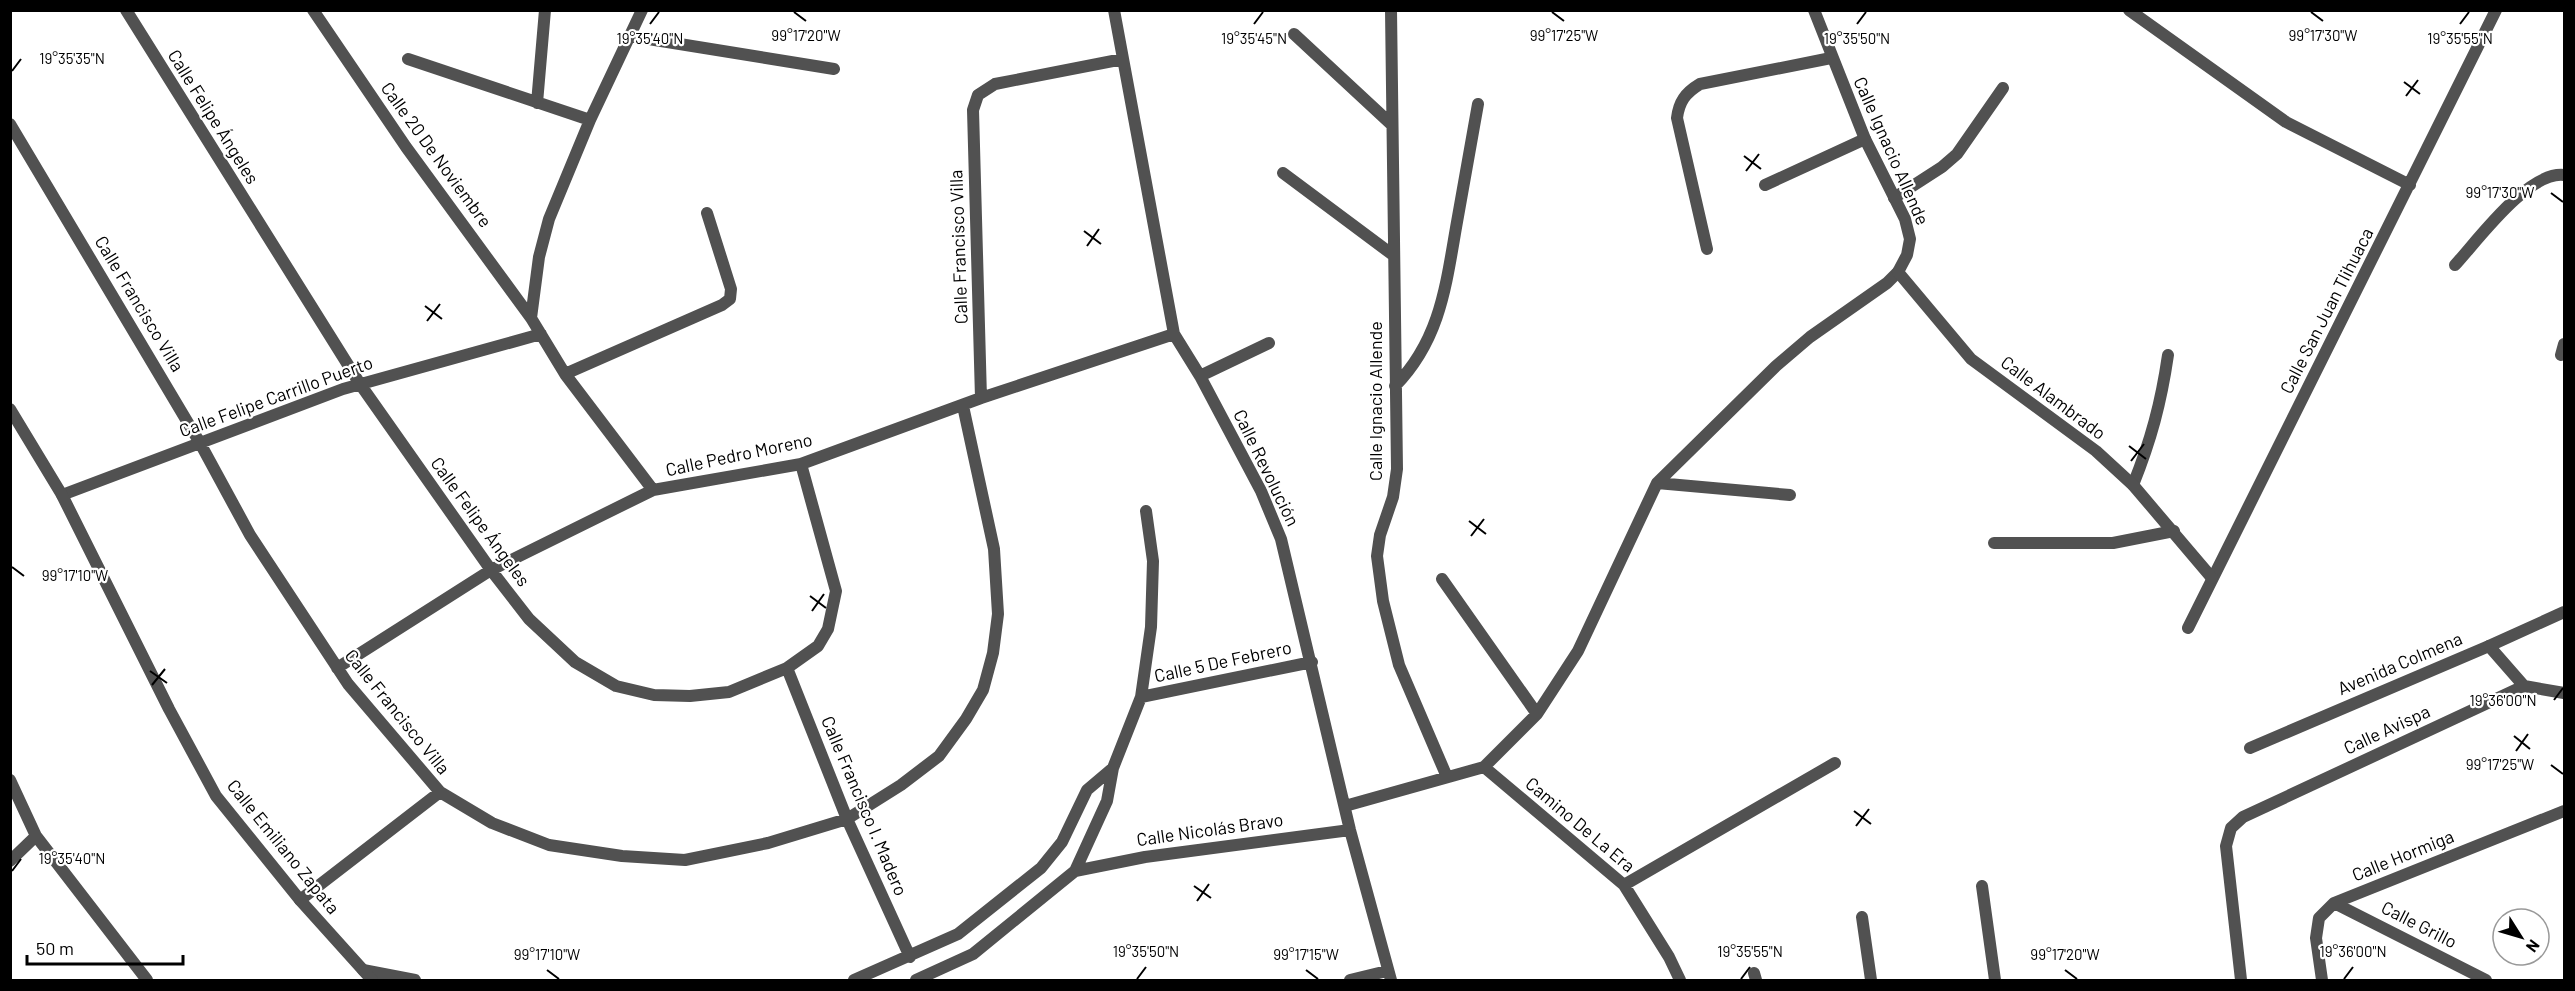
<svg xmlns="http://www.w3.org/2000/svg" width="2575" height="991" font-family="Barlow,sans-serif">
	<style>
		.lines { fill: none; stroke-linecap: round; stroke-linejoin: round }
		.minor { stroke: #515151; stroke-width: 12 }
		.tertiary { stroke: #515151; stroke-width: 12 }
		.ticks { fill: none; stroke: #000; stroke-width: 2 }
		.labels { text-anchor: middle; stroke-width: 4.5; stroke-linejoin: round; paint-order: stroke }
		.street-label { font-size: 18px; fill: #000; stroke: #fff }
		.ticks-label { font-size: 15px; text-anchor: middle; fill: #000; stroke: #fff; stroke-width: 4.5; stroke-linejoin: round; paint-order: stroke }
	</style>
	<rect width="100%" height="100%" fill="#fff"/>
	<g class="lines">
		<!-- minor -->
		<path class="minor" d="M126,10L360,384L491,570L529,619L575,662L616,686L654,695L690,696L729,692L787,668L818,646L828,629L836,591L801,464
			M313,10L406,147L531,318L565,374L653,490
			M1114,10L1174,334L1200,376L1261,491L1281,539L1350,830L1391,980
			M1391,10L1397,469L1393,497L1380,535L1377,556L1383,601L1399,665L1447,777
			M2129,10L2286,122L2410,185
			M1294,34L1391,124
			M630,36L834,69
			M408,59L590,120
			M537,103L545,10
			M10,124L200,443L250,535L348,684L440,792L492,823L549,845L622,856L685,860L768,843L847,819L901,785L939,756L966,719L983,690L993,653L998,614L994,549L963,406
			M1283,173L1393,255
			M1765,185L1865,139
			M1894,198L1942,167L1957,154L2003,88
			M1707,249L1677,118C1679,102 1685,93 1700,84L1831,58
			M2455,265C2478,240 2528,171 2564,175
			M531,318L539,257L549,219L590,120L642,10
			M2561,355L2564,344
			M565,374L722,305L730,299L731,289L707,213
			M1200,376L1269,343
			M1395,386C1441,339 1446,284 1457,222C1464,183 1471,144 1478,104
			M981,398L973,110L978,95L995,84L1123,59
			M1657,483L1790,495
			M2133,485C2151,440 2161,403 2168,355
			M62,495L343,389L541,334
			M1994,543H2113L2174,531
			M1442,579L1537,714
			M2188,628L2496,10
			M337,668L491,570L653,490L801,464L981,398L1174,334
			M787,668L847,819L910,957
			M1141,697L1312,662
			M2250,748L2489,646
			M1484,767L1537,714L1578,651L1657,483L1776,366L1810,337L1887,283L1898,272
			M1484,767L1624,885L1669,957L1680,980
			M10,780L36,836L147,980
			M1345,806L1484,767
			M10,861L36,836
			M1075,871L1145,857L1350,830
			M1624,885L1835,763
			M1982,886L1995,980
			M300,900L440,792
			M2334,903L2486,980
			M1862,917L1871,980
			M363,970L415,980
			M1754,973L1756,980
			M854,980L958,934L1041,868L1062,842L1087,790L1113,768
			M916,980L973,954L1075,871L1107,801L1113,768L1141,697L1151,627L1153,561L1146,511
			M1350,980L1387,971
			M2322,980L2316,938L2319,918L2334,903L2564,811"/>
		<!-- tertiary -->
		<path class="tertiary" d="M1814,10L1865,139L1905,219L1910,239L1907,255L1898,272L1971,359L2096,451L2133,485L2212,578
			M10,409L62,495L169,709L216,796L300,900L372,980
			M2524,686L2489,646L2564,612
			M2241,980L2226,846L2231,828L2243,817L2524,686L2564,693"/>
	</g>
	<!-- ticks -->
	<path class="ticks" d="M794,12L806,21M1552,12L1564,21M2311,12L2323,21M650,24L659,12M1254,24L1263,12M1857,24L1866,12M2460,24L2469,12M12,71L21,59M2404,82L2420,94M2406,96L2418,80M1744,156L1761,169M1746,171L1759,154M2551,193L2563,202M1084,231L1101,244M1087,246L1099,229M425,306L442,319M427,321L440,304M2129,446L2146,459M2131,461L2144,444M1469,521L1486,534M1471,536L1484,519M12,567L24,576M810,596L826,608M812,611L824,594M150,671L167,683M152,685L165,669M2554,700L2563,688M2514,736L2530,749M2516,751L2528,734M2551,765L2563,774M1854,811L1871,824M1856,826L1869,809M12,871L21,859M1194,886L1211,898M1197,901L1209,884M547,970L559,979M1306,970L1318,979M2065,970L2077,979M1137,979L1146,967M1741,979L1750,967M2344,979L2353,967"/>
	<g class="labels">
		<!-- street labels -->
		<g class="street-label">
			<text transform="translate(213 117) rotate(58)" y="6">Calle Felipe Ángeles</text>
			<text transform="translate(1891 151) rotate(66)" y="6">Calle Ignacio Allende</text>
			<text transform="translate(436 155) rotate(54)" y="6">Calle 20 De Noviembre</text>
			<text transform="translate(959 247) rotate(-92)" y="6">Calle Francisco Villa</text>
			<text transform="translate(139 304) rotate(59)" y="6">Calle Francisco Villa</text>
			<text transform="translate(2327 311) rotate(-63)" y="6">Calle San Juan Tlihuaca</text>
			<text transform="translate(276 397) rotate(-20)" y="6">Calle Felipe Carrillo Puerto</text>
			<text transform="translate(2053 398) rotate(37)" y="6">Calle Alambrado</text>
			<text transform="translate(1376 401) rotate(-90)" y="6">Calle Ignacio Allende</text>
			<text transform="translate(739 455) rotate(-12)" y="6">Calle Pedro Moreno</text>
			<text transform="translate(1266 468) rotate(64)" y="6">Calle Revolución</text>
			<text transform="translate(480 522) rotate(54)" y="6">Calle Felipe Ángeles</text>
			<text transform="translate(1223 662) rotate(-12)" y="6">Calle 5 De Febrero</text>
			<text transform="translate(2400 664) rotate(-23)" y="6">Avenida Colmena</text>
			<text transform="translate(397 712) rotate(51)" y="6">Calle Francisco Villa</text>
			<text transform="translate(2387 730) rotate(-25)" y="6">Calle Avispa</text>
			<text transform="translate(864 806) rotate(67)" y="6">Calle Francisco I. Madero</text>
			<text transform="translate(1580 825) rotate(40)" y="6">Camino De La Era</text>
			<text transform="translate(1210 830) rotate(-8)" y="6">Calle Nicolás Bravo</text>
			<text transform="translate(283 847) rotate(51)" y="6">Calle Emiliano Zapata</text>
			<text transform="translate(2403 856) rotate(-22)" y="6">Calle Hormiga</text>
			<text transform="translate(2419 925) rotate(27)" y="6">Calle Grillo</text>
		</g>
	</g>
	<g class="ticks-label">
		<text x="1564" y="41">99°17'25"W</text>
		<text x="806" y="41">99°17'20"W</text>
		<text x="2323" y="41">99°17'30"W</text>
		<text x="650" y="44">19°35'40"N</text>
		<text x="1254" y="44">19°35'45"N</text>
		<text x="1857" y="44">19°35'50"N</text>
		<text x="2460" y="44">19°35'55"N</text>
		<text x="72" y="64">19°35'35"N</text>
		<text x="2500" y="198">99°17'30"W</text>
		<text x="75" y="581">99°17'10"W</text>
		<text x="2503" y="706">19°36'00"N</text>
		<text x="2500" y="770">99°17'25"W</text>
		<text x="72" y="864">19°35'40"N</text>
		<text x="1146" y="957">19°35'50"N</text>
		<text x="1750" y="957">19°35'55"N</text>
		<text x="2353" y="957">19°36'00"N</text>
		<text x="547" y="960">99°17'10"W</text>
		<text x="1306" y="960">99°17'15"W</text>
		<text x="2065" y="960">99°17'20"W</text>
	</g>
	<!-- border -->
	<rect width="2575" height="991" fill="none" stroke="#000000" stroke-width="24"/>
	<!-- north arrow -->
	<g transform="translate(2521 937) rotate(127)"><circle r="28" fill="#ffffff" stroke="#999999" stroke-width="1.5"/>
	<path d="M0-4.5L10 22L0 15L-10 22Z" fill="#000000"/>
	<text y="-9" font-size="16" font-weight="bold" text-anchor="middle" fill="#000000">N</text>
	</g>
	<!-- scale -->
	<path d="M27 955v9h156v-9" fill="none" stroke="#000000" stroke-width="3"/>
	<text x="36" y="955" font-size="18" fill="#000000" stroke="#ffffff" stroke-width="4.5" paint-order="stroke">50 m</text>
</svg>
